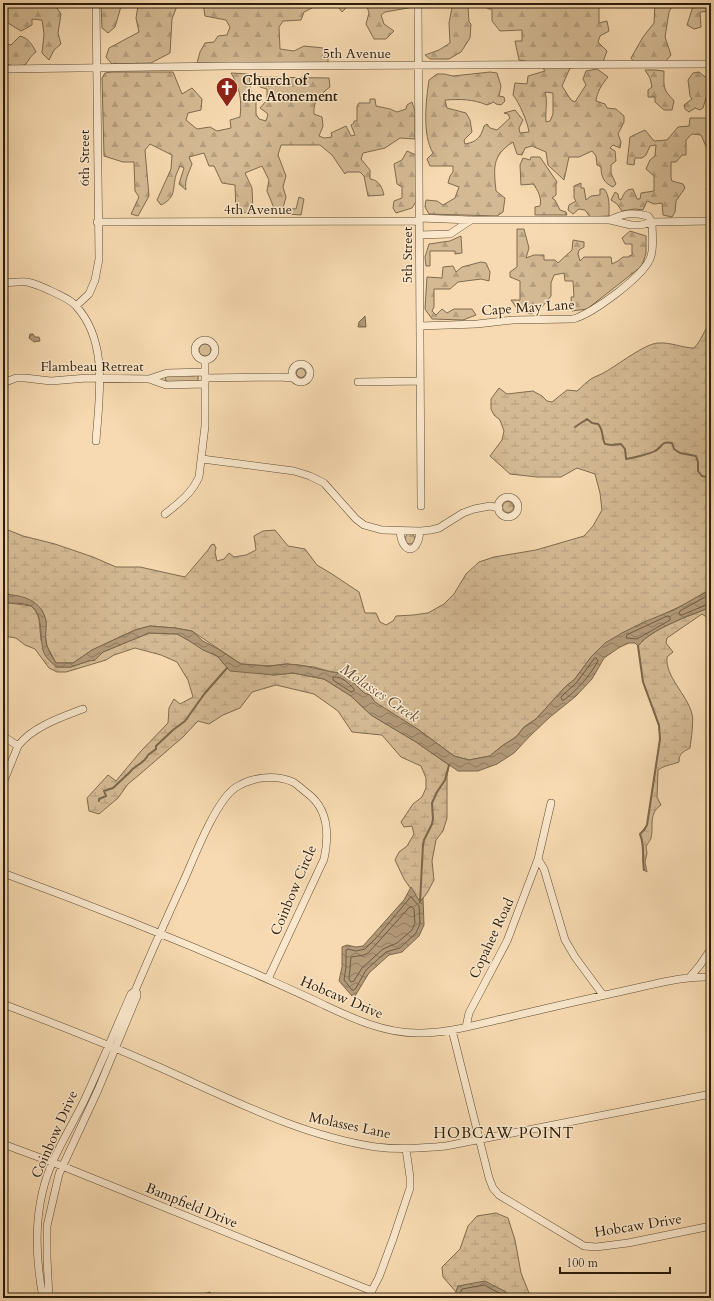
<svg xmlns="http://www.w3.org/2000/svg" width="714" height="1301" font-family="Cardo,serif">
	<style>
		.forest { fill: url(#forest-firs); stroke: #806b4e; fill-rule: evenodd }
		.wetland { fill: url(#wetland-marsh); stroke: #806b4e }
		.garden { fill: #d4ba94; stroke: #806b4e }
		.water { fill: url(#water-waves); stroke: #7c674b }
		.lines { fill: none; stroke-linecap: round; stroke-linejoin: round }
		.shore { stroke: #6f5a40; stroke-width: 1 }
		.stream { stroke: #7c674b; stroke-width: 2 }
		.street-casing { stroke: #5f4c32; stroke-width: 8 }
		.street { stroke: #fae7cc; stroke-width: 7 }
		.labels { text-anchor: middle; stroke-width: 3; stroke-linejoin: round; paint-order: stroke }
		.street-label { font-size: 14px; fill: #2c1c08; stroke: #fae7cc }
		.poi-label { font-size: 14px; font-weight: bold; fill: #2c1c08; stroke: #fae7cc; text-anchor: start }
		.water-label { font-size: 15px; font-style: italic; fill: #624e35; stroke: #fae7cc }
		.neighbourhood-label { font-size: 15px; letter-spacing: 1px; fill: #2c1c08; stroke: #fae7cc }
	</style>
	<defs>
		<pattern id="forest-firs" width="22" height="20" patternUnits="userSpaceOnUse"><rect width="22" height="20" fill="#d4ba94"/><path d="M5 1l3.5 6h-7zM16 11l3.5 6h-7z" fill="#b69f7e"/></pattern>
		<pattern id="wetland-marsh" width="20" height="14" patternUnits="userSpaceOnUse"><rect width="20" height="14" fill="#d4ba94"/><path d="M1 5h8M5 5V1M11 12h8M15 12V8" fill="none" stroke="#b69f7e"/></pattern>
		<pattern id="water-waves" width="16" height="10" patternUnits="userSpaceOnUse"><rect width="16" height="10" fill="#b29978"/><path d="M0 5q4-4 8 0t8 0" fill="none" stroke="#917c60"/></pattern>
	</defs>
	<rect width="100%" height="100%" fill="#f7dab1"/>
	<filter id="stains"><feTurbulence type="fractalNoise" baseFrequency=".005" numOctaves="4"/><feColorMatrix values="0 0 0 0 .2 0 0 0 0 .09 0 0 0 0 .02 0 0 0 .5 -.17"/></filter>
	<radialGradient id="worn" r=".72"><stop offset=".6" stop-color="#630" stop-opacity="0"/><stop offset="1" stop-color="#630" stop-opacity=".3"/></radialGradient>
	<!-- forest -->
	<path class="forest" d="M3,3H58L57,8L61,14L58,33L61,44L54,50L49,60L42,53L44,34L42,20L32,19V25L21,31L3,20Z
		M101,3H122L115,27L108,33L102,28Z
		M137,3H183L177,6L172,19L170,53L151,63L112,64L106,57L109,48L139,32L136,18L138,6Z
		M203,3H317L316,6L304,12L301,20L283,21L279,27L280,49L294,51L304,46L323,48L328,53V63H197L200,52L205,43L214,42L218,36L227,35L230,27L226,20L205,16Z
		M337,3H349L348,6L342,12L337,5Z
		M366,3H414V7L385,12L381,15L384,24L394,31L386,39H374L366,24L369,13Z
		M453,3H473L468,7L469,22L471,24L470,38L461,52L449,59H430L425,55L439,50L450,43L449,23Z
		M477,3H599V23L607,21L609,31L600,36L598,42L607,51L603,62L570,68L562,86L571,100L575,102L586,85L583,79L586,71L597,69L608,77C602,84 597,92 596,101L605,104L607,108L616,109L624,116V122L618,134L621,142L620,148L613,145L610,148L615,151L616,161L611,165V173L616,184L613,187C604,183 601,177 601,167L597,165L596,156L592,151L579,157H569L564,180L548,165L546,152L532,146L525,148L522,155L517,154L513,142C491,156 494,169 496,191L505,198L503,212L497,216L429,214L425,207L426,200L437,201L443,205L455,198L459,187L448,183L450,176L453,172V166H430L427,159L433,153C422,135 426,100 429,80L437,74H444L453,76L490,72L497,73L501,86L499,96L504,97L505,101L501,105L496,104L494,102L487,105C473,99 460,99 445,100L447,108L466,113L470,120L472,132L464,140L465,144C477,142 481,137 484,126L487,124L490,128L497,130L510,118L508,114L504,113L515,110L523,120L519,128L520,133L529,132C528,123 519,102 513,95L515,83L527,84L528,76L545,71L539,62H530L519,60L515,41H522V30L500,31L492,21V9H489ZM545,92L553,93V114L550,121L546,122C545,112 548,101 545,92Z
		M655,3H674L669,12L665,37L671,55L665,62L633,61L631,58L643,37L654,23Z
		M694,3H711V11L700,12L701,27L694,29L687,25Z
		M20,36C28,38 32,44 36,52C31,55 29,60 25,65L14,66L3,63V47L6,44L11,45Z
		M645,70H655L664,71C664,77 663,86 666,91C668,95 672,98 674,101L672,110H664L655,102V97H648V90L652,87L650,78Z
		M112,72H173L182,94L192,88L202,99L201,110L188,113L186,120L197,129L210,127L217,131L231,128L230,120L240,117C242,101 240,87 231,73L249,74L252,101H256V114L259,119L266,121L268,114L260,108L267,100V89L260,87L257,77L329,78L330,87C320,95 313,100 314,114L322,117L323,126L319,136L324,138L332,137L331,133L346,126L351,136L355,135L351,125L354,123V121H357V106L359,103H370V99H375L376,106L390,109L397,112L406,109L407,105L412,102L415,111V139L400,138L385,148L363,153L361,159L370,170V179C379,180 382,187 384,195L368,196L364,176L360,172H347L345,174L332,155L320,145H281L278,155L286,176L283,187L286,197L283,208L296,209L299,197L304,199L301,215L276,213L267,191L269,180L262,166L245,173L252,188L253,213H236L235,185L222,183L214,166H209L204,153L189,157L192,164C189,173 184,180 186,190L179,184L184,168L180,166C179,169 177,172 176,175C172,189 177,197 161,205L157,200L171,169L172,155L150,144L145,150L149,196L138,216L131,214L139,197L135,191L134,162H123L104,156L102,78L105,73Z
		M699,72L705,77L707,76L711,72V86L708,91L703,108L700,110L695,108L689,112L685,109L684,105L692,99L690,96L688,80L693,73Z
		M690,118H706L711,122V211L706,189L711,175L708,151L701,135L692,134L686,140V155H682L676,162H671V178L672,181L683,184L685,188L676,201L675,212L672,217L663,215L662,203L654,204L647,201L643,210L635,209L622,211L617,204L611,200L615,192L618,194L619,199L621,200C624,194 625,189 633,189L637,199H640L641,193L654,191V176L646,169L650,160L655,156L656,145L650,146L646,155L642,158H635L634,165L627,164L630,137L645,130L654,141L667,140L678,127L689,126Z
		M407,151L416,155L417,200L412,208L396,213L393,208L394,201L402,198V187L397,184L394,164L402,160Z
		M531,157H540L557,182L556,184V195L552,198L555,200L560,210L566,212L567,215H535V207L540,206C542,198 538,190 533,184L521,185L520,165L523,158L530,160Z
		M581,183V188H584L586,200L591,196L600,195V189H604C610,195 609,207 609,216L590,217L585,210L579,209L573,214L568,210L569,205L576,201L574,198V186Z
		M517,229H524L529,248L526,258L534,255H544V260H555L558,263L572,250L573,240L584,242V247L579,250L578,254L580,261L584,257H611L612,264L618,261L623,257H629V256L632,255V244H625L622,238L630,231L646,236V253L642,266L587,309L572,311L571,297H574L573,281H565L564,273L554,275L551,283V296L542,307L531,314L518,310L511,300H520V281L510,277V272L517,267Z
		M461,236L462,253L455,254V251H430V266H426L425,257L429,244L450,241Z
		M481,262L486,263L490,272L489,281L481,279L458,282L450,289H434V307L432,311L436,315L442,309L447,313L454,309H472L476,315L463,320L432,319L425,309L427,277L442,278L443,267L453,266L456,272L462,267Z
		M196,375L198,376V381L169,382L165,380L166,376Z
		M502.5 507a5.5 5.5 0 1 1 11 0a5.5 5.5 0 1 1-11 0Z
		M405 539a5 5 0 1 1 10 0a5 5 0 1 1-10 0Z"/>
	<!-- wetland -->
	<path class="wetland" d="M711,321V592L704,593L690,602L622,633L591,657L574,680L566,686L536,719L524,727L516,737L502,746L490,756L469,760L454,756L419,730L374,702L370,695L364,693L351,680L342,673L332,672L314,667L287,664L269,666L241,664L192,631L175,628L150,626L135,630L92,650L73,663H56L47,646L45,634L46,622L42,610L3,595V528L23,536L55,544L93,557L116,567H140L185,577L208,550L211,545L214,544L216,548L215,552L217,561L224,559L229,553L234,557L246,555L256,550L254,536L263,531L275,530L288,546L305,549L317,565L332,574L359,592L365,613H376L380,622L386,625L393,621L396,616L413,615L428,613L444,604L454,594L466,574L479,562L494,557L536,550L584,536L593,526L602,510L600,493L595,474L577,468L561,477H537L510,474L490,456L502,440L504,431L500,420L494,415L491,409V399L499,388L507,394L533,391L542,396L547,401L552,402L567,390L577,391C582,387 586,382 591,379C595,376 601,375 605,372C618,365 644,344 658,343C671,342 682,348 694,348C702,340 704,330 711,321Z
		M3,602L31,606L36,611L39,619L41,640L56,667H71L88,661L95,660L103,652L149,633L177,634L217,656L221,660L258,673L274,675L293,673L324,679L351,696L371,715L416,742L449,765L447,776V818L443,831L436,840L432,861L434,880L427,893L420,902L404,879L395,860L399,852L407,846L414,834L412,826L404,827L401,822L413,804L422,797L426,788V778L421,766L401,757L382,735L352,732L338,711L314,694L276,685L252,692L240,708L223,715L209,724L198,721L183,737L139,775L128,784L118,798L99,814L89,811L87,798L108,775L116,781L141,751L168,723L169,708L174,699L180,704L193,697L188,680L177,662L161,655L135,648L114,655L106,660L66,672H57L49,668L35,649L25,645L16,638L3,636Z
		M711,607V620L702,614L667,638L666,643L673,652L667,657C665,677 687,694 692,714C694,720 691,740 690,748C683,752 679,753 679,762C671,765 665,765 658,770L657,797L661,805C648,814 654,826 651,838C650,841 647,844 646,847L647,853L645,862L647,872L644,870C642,858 645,846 640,834L647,825L660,739L659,727L643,682L638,646C652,628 690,616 711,607Z
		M496,1213L508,1218L515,1240L521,1273L531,1298H505V1292L458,1286L456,1292L443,1277L442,1267L460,1249L468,1226L477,1216Z"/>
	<!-- garden -->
	<path class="garden" d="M199 350a6 6 0 1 1 12 0a6 6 0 1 1-12 0Z
		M296.5 373a4.5 4.5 0 1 1 9 0a4.5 4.5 0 1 1-9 0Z"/>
	<!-- water -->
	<path class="water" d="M365,316L366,327H358L359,322Z
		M30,334H33L35,337H39L40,341L34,342L29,338Z
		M711,592V607C691,615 650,629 638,646L635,643H629L620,647L604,658L592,679L575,697L550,717L530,736L514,753L497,764L478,771H458L416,742L371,715L351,696L324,679L293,673L274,675L230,671L217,656L203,650L188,640L177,634L149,633L103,652L95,660L88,661L71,667H56C52,663 46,658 44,653C39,640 44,613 31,606C23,602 11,604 3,602V594C22,595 42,600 46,621C47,629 44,638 47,646C49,652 53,658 56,663H73L92,650L135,630L150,626L175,628L192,631L203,641L218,649L241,664L269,666L287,664L300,665L332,672L342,673L351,680L364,693L370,695L375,702L419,730L454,756L469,760L490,756L502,746L516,737L524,727L536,719L566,686L574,680L591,657L605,643L622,633L644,622L674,610L704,593Z
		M411,887L420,902L423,898L424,925L419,936L402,952L389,955L369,973L355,996H352L339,981L342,967V947L347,945L356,947L363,946L404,900Z
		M485,1281L506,1292L505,1298H454L458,1286Z
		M210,1292L216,1298H191Z"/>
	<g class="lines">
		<!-- shore -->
		<path class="shore" d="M711,596L705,597L680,611L679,614L682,615L711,603
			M668,616L670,617V620L637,639L626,638L627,635Z
			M596,658L598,661C589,677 578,689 564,700H562L561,697L577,682L594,659Z
			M335,677C343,677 348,683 354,689V691L351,692L333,680V678Z
			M411,897L419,906L420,924L416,933L400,948L386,952L366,970L356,988L354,990H352L344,980L346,967V950L348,949L356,951L365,949L378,936Z
			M410,907H412L414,909L415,923L412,930L397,943L383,949L362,968L354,981L351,982L349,979L351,957L364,955L368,953Z
			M458,1298L462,1289L484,1285L501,1294L502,1298"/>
		<!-- stream -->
		<path class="stream" d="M575,427L587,419L592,423L598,424C604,430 601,437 605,444L611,445L621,444L625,449L626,459C632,458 650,454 655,451C663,447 660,441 672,443L674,449L680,453L696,456L698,462V471L702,476L711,478
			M638,646L643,682L659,725L660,739L647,825L644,830L640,834C645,846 642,858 644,870
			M99,801V799L106,796L104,791L113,788L130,772C135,765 145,763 148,755L156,749V746L173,730L185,721L205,693L227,668
			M420,902L423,845L424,840L432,824L433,819L432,803L437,792L445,780L449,765"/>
		<!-- street casing -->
		<g class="street-casing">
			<path id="street" d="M418,3L421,506
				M3,69L228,66L711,64
				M419,218L471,220H610L631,225H641L652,222L711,221
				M610,220C624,213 633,212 648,216L652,222
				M97,222L419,221
				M420,235L450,234L471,220
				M3,283C11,283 20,281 27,282C36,284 45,288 53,292C61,296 70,299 76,306C109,342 99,397 96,441
				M76,306L89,294L95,280L99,259L96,3
				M420,326L477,324L513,320L573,319C592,314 646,275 651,256C654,246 652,232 652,222
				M195 350a10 10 0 1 1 20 0a10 10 0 1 1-20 0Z
				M292 373a9 9 0 1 1 18 0a9 9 0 1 1-18 0Z
				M205,378L279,377L293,378
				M149,379L167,373L204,372
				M358,382L420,381
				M3,383L16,378H25L51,381L87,378L149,379L166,385L205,384
				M202,459L294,471L310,476L324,483L356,519L364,525L382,530L420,531L431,530L439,528L463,513L474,509L490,506L499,508
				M498 507a10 10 0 1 1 20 0a10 10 0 1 1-20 0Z
				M165,514C179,503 192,493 199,477L205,426V360
				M400,531C402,555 418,555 420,531
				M3,736L18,746
				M3,783L18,746C32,727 62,717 83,709
				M551,803L538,859L544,869L565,940L575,957L603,995
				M3,873C88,904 171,937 254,973C276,983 299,993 322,1004C352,1018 383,1033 417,1033C447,1034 477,1024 506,1018C551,1007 596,997 641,987C664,982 687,976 711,977
				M690,977L700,965L711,949
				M3,1004C53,1023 103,1042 152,1064C225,1096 297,1135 376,1147C400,1150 423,1148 446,1146L711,1094
				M466,1027L469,1013L507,941L538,859
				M452,1030L489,1178L493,1188L499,1195L584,1246L596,1247L628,1243L711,1226
				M3,1144L57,1164L372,1291
				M43,1298C35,1256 34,1208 50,1168C59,1146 72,1125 83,1103C100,1067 115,1030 131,994L135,991C151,953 168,915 185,878C195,855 216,801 235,788C251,777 275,774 293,782C298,785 303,790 307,793C329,809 329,836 324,859L268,979
				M49,1298L47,1258V1226L59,1174L98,1090L137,996V993L135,991
				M368,1298L379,1277L393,1239L410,1188V1177L406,1149"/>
		</g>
		<!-- street -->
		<use href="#street" class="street"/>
	</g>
	<!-- icons -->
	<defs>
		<g id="church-pin" transform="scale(1.15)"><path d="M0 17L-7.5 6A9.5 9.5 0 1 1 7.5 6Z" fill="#8f2418" stroke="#fae7cc"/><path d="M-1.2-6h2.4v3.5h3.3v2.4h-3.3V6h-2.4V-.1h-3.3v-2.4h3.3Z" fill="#fff"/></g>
	</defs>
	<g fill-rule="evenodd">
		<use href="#church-pin" x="227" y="88"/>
	</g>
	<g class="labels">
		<!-- street labels -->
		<g class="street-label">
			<text x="357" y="58">5th Avenue</text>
			<text transform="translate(84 158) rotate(-90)" y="5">6th Street</text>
			<text x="258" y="214">4th Avenue</text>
			<text transform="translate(407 255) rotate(-90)" y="5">5th Street</text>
			<text transform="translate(528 307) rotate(-4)" y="5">Cape May Lane</text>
			<text x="92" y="371">Flambeau Retreat</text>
			<text transform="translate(293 890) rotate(-67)" y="5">Coinbow Circle</text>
			<text transform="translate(491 938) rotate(-65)" y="5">Copahee Road</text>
			<text transform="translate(342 997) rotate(23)" y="5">Hobcaw Drive</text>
			<text transform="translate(350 1125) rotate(12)" y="5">Molasses Lane</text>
			<text transform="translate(54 1134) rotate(-66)" y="5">Coinbow Drive</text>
			<text transform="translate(192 1205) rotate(22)" y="5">Bampfield Drive</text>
			<text transform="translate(638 1225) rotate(-9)" y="5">Hobcaw Drive</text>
		</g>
		<!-- poi labels -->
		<g class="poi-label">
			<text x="242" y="85">Church of<tspan x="242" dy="16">the Atonement</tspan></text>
		</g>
		<!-- water labels -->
		<g class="water-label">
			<text transform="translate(380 693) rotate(34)" y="5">Molasses Creek</text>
		</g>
		<!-- neighbourhood labels -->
		<g class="neighbourhood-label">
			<text x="504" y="1138">HOBCAW POINT</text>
		</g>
	</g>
	<!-- margin -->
	<rect width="714" height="1301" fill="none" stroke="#f7dab1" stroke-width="16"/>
	<rect x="4" y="4" width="706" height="1293" fill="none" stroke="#2c1c08" stroke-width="2"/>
	<rect x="8" y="8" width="698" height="1285" fill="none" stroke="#2c1c08"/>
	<!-- scale -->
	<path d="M560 1267v6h110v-6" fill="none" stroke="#2c1c08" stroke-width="2"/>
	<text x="566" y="1267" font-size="12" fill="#2c1c08" stroke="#fae7cc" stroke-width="3" paint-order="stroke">100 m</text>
	<rect width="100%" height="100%" filter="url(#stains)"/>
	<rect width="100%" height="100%" fill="url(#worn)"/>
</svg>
